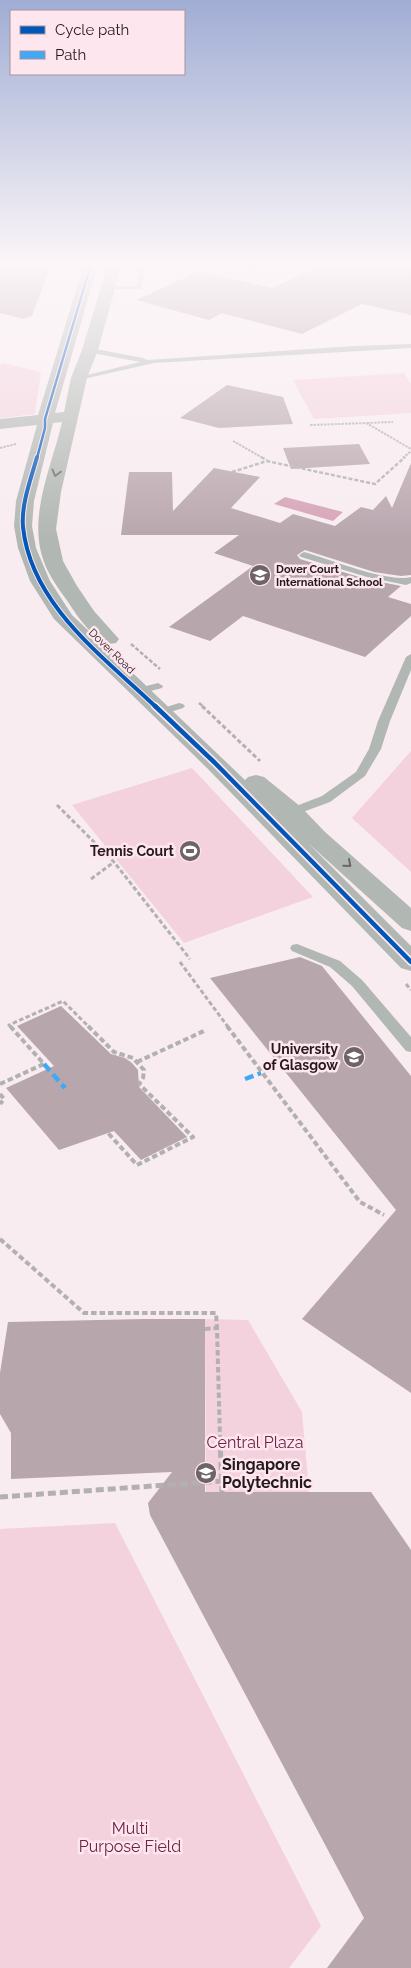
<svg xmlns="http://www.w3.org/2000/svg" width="411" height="1968" font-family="Raleway,sans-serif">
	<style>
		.green { fill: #f3d2dd }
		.water { fill: #d5a3b6 }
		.building { fill: #b8a6ad }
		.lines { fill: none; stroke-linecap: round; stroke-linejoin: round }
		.path-far4 { stroke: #b2b1b0; stroke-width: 2; stroke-dasharray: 2.5 1; stroke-linecap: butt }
		.path-far3 { stroke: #b2b1b0; stroke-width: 2.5; stroke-dasharray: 4 2; stroke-linecap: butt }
		.path-far2 { stroke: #b2b1b0; stroke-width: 3; stroke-dasharray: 4.5 2.5; stroke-linecap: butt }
		.path-far1 { stroke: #b2b1b0; stroke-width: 4; stroke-dasharray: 5.5 3; stroke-linecap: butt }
		.path { stroke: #b2b1b0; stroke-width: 5; stroke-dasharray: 8 4; stroke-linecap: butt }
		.service { fill: #b1b7b3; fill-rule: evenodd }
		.tertiary { fill: #b1b7b3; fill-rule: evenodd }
		.quiet { stroke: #3fa9f5; stroke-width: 4.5; stroke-dasharray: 9 4.5; stroke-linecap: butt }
		.cycleway-far2-casing { stroke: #fee6ee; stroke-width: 4.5 }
		.cycleway-far1-casing { stroke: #fee6ee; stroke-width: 6 }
		.cycleway-casing { stroke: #fee6ee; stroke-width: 8 }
		.cycleway-far2 { stroke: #0057b8; stroke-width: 2.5 }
		.cycleway-far1 { stroke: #0057b8; stroke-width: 4 }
		.cycleway { stroke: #0057b8; stroke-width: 4.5 }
		.oneway { stroke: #6a6868 }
		.labels { text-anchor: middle; stroke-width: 5; stroke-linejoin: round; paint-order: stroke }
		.far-poi-label { font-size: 11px; font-weight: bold; fill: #241a1e; stroke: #fee6ee; text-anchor: start }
		.far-street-label { font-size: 11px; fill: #241a1e; stroke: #fee6ee }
		.poi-label { font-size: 14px; font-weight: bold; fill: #241a1e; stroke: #fee6ee; text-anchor: end }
		.near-park-label { font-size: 16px; fill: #702246; stroke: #fee6ee }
		.near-poi-label { font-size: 16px; font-weight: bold; fill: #241a1e; stroke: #fee6ee; text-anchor: start }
	</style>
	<rect width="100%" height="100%" fill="#f8ecf0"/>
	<!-- green -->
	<path class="green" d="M182,264H306L265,284Z
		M4,363L41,372L35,414L0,418V365Z
		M404,373L411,384V413L314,419L293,380Z
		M411,751V872L352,818Z
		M192,768L313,897L184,943L72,805Z
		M205,1319L248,1320L302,1412L309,1492L206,1493Z
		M115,1523L321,1926L289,1968H0V1529Z"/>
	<!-- water -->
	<path class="water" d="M285,497L343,512L333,521L274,504Z"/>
	<!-- building -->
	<path class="building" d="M0,264H51L32,316L23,319L0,313Z
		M324,264H411V315L362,304L302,334L222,313L209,320L136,300L200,271L272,288Z
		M227,385L283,397L293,424L219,428L180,418Z
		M359,444L370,464L291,469L283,448Z
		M411,463V575L401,576L374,572L305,550L297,555L300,559L366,579L401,586L388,597L411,604V616L365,657L243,616L210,641L169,627L253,566L214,553L239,535H121L129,472H172L173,511L214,468L260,477L231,508L280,523L293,514L335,526L361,507L373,510L386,496L392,508Z
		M300,957L322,966L411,1076V1393L302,1319L396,1210L210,978Z
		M61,1006L111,1054L125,1058L132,1063L138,1070L139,1087L187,1137L141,1160L114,1131L59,1150L6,1088L54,1066L17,1026Z
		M144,1319H205V1492H371L411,1550V1968H327L364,1918L150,1515L148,1503L172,1472L11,1479V1433L0,1414V1373L8,1322Z"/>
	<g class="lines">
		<!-- path-far4 -->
		<path class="path-far4" d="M367,423L393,422
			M310,425L366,423L411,449
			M233,441L263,458
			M0,448L16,444
			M403,458L411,451"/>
		<!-- path-far3 -->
		<path class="path-far3" d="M261,457L267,460
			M232,472L267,461L375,484L405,457
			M131,644L160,669
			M199,703L204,707"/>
		<!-- path-far2 -->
		<path class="path-far2" d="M202,706L260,761
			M57,805L114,862L190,959
			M91,879L114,862
			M180,962L228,1027
			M406,984L411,990
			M11,1027L9,1025L63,1001L89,1027"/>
		<!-- path-far1 -->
		<path class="path-far1" d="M88,1026L114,1052L133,1058L144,1070L143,1078L139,1084L193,1137L137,1165L108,1133
			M227,1026L360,1202L384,1215
			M137,1062L206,1030
			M0,1084L44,1064L10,1026
			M0,1094L4,1099L0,1104
			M0,1239L84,1313H216L217,1328
			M205,1329L217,1328L220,1439"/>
		<!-- path -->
		<path class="path" d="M220,1438L222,1492
			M0,1497L222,1481"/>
		<!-- service -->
		<path class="service" d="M139,264H145L142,289H107V287L109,286H137Z
			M411,344V348L154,363L79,380L75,378L140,362L87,352L86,350L90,348L143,358L147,360L354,346Z
			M304,552C330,559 387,583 411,577V583L406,585L367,577L301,557L299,555Z
			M411,654V670L390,721L381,749L365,776L330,802L292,816L281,814L279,811L281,808H291L322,796L356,772L369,749L378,721L406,657Z
			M158,683L163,686L162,688L139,694L134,691L135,689Z
			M179,703L183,704L185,706L183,708L161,715L155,712L157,710Z
			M297,944L340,961L362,980L411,1037V1052L406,1051L352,986L330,967L292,951L290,948L292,945Z"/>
		<!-- tertiary -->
		<path class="tertiary" d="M84,264H98L55,413L64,412L71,378L82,350L108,264H122L98,350L87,378L61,492L56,529L63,561L77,586L94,611L119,639L116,643C100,647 93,634 83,623C76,615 70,604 63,595C56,585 48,573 44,562C27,517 52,466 62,422L53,423L34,501L32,526L36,548L50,581L72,615L245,780L248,777L256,775L264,777L301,807L325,832L411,908V931L402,928L308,843L411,946V971L401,968L207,768L54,619L30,581L18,548L14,526L16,501L37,425L0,429V419L38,415Z"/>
		<!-- quiet -->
		<path class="quiet" d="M44,1064L65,1088
			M245,1079L261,1073"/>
		<!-- cycleway-far2 casing -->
		<g class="cycleway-far2-casing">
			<path id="cycleway-far2" d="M37,458L45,428V419L91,264"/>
		</g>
		<!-- cycleway-far1 casing -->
		<g class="cycleway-far1-casing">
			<path id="cycleway-far1" d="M37,457C31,479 21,504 23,527C31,605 104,657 156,707"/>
		</g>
		<!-- cycleway casing -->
		<g class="cycleway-casing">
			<path id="cycleway" d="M155,706L215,763L411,962"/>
		</g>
		<!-- cycleway-far2 -->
		<use href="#cycleway-far2" class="cycleway-far2"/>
		<!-- cycleway-far1 -->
		<use href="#cycleway-far1" class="cycleway-far1"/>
		<!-- cycleway -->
		<use href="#cycleway" class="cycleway"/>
	</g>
	<!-- one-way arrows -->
	<defs><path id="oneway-chevron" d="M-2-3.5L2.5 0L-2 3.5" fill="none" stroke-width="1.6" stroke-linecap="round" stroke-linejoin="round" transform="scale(1.25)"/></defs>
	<g class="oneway">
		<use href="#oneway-chevron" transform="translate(56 473) rotate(105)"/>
		<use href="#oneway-chevron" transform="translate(348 864) rotate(41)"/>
	</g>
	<!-- sky -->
	<linearGradient id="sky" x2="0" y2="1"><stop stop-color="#a0add4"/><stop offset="0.49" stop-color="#fcf6f8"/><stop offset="1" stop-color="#fcf6f8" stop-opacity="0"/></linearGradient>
	<rect width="411" height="539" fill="url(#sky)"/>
	<!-- icons -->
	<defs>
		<g id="school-disc" transform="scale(1.125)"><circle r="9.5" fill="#6e6468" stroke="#fee6ee"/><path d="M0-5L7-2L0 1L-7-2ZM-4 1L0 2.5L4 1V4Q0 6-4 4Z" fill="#fff"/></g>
		<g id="stadium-disc" transform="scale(1.125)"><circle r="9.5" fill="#6e6468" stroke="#fee6ee"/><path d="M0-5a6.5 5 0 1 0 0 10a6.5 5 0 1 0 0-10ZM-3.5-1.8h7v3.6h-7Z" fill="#fff"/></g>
		<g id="university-disc" transform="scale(1.125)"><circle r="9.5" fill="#6e6468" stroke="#fee6ee"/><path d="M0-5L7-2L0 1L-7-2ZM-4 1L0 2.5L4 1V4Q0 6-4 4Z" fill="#fff"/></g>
	</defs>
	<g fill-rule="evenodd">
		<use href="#school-disc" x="260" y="575"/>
		<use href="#stadium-disc" x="190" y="851"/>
		<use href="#university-disc" x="354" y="1057"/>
		<use href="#university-disc" x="206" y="1473"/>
	</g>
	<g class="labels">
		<!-- far-poi labels -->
		<g class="far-poi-label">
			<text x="276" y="573">Dover Court<tspan x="276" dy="13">International School</tspan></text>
		</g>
		<!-- far-street labels -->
		<g class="far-street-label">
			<text transform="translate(112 651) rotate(44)" y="4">Dover Road</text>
		</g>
		<!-- poi labels -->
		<g class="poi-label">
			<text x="174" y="856">Tennis Court</text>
			<text x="338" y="1054">University<tspan x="338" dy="16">of Glasgow</tspan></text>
		</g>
		<!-- near-park labels -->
		<g class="near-park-label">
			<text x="255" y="1448">Central Plaza</text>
			<text x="130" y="1834">Multi<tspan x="130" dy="18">Purpose Field</tspan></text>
		</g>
		<!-- near-poi labels -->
		<g class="near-poi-label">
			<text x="222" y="1470">Singapore<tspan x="222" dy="18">Polytechnic</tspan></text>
		</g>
	</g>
	<!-- legend -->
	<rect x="10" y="10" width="175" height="65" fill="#fee6ee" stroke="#a7949b"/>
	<rect x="20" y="26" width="25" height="8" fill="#0057b8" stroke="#a7949b"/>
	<text x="55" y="35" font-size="15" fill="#241a1e">Cycle path</text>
	<rect x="20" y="51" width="25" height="8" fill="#3fa9f5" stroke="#a7949b"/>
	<text x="55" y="60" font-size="15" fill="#241a1e">Path</text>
</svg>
